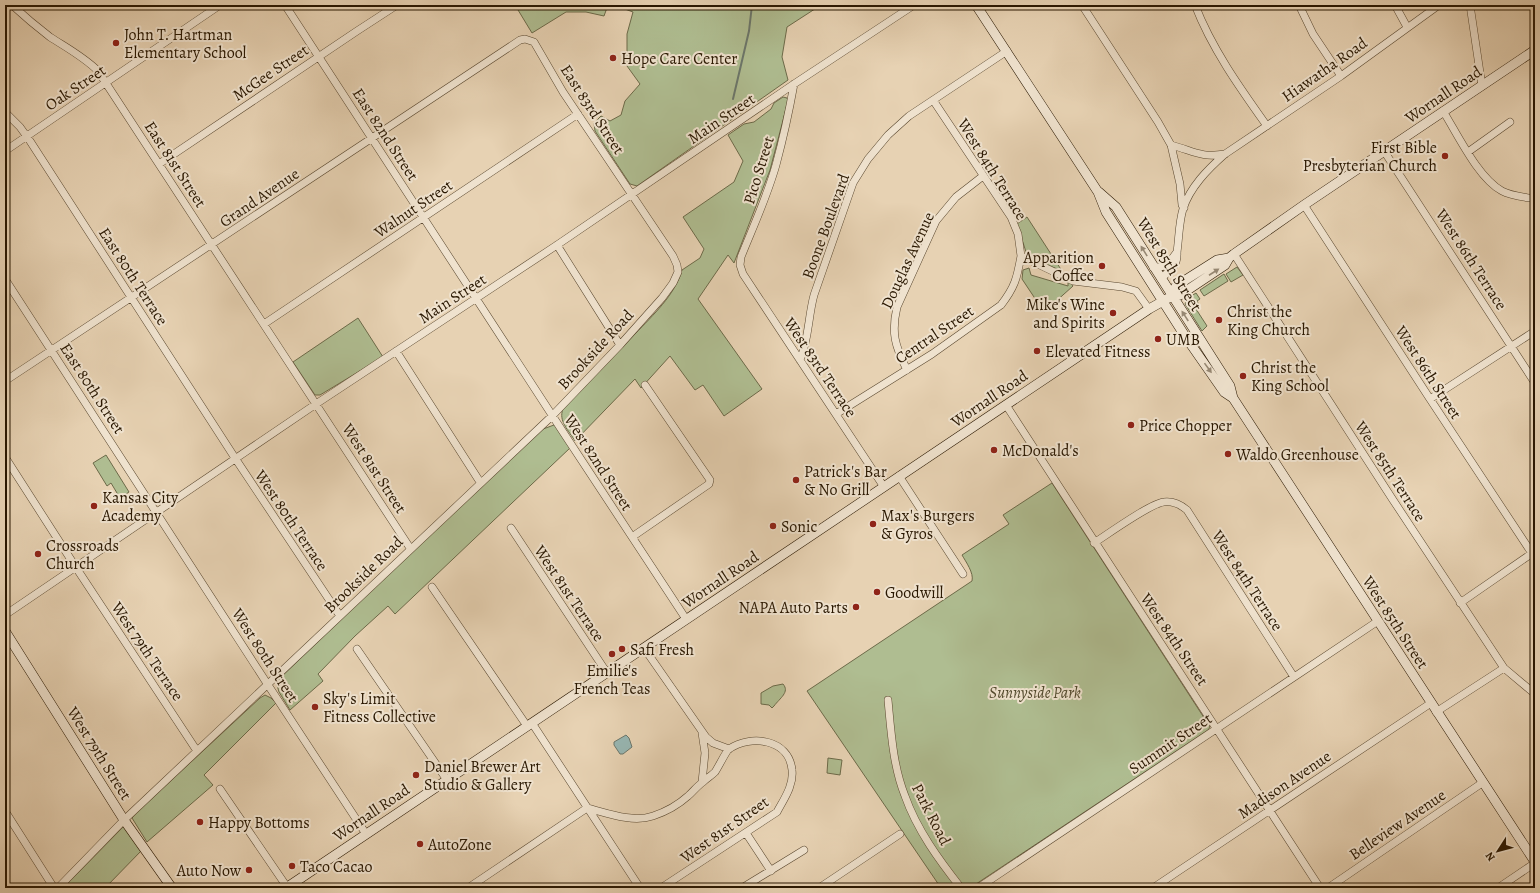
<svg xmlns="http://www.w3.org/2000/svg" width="1540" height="893" font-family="Alegreya,serif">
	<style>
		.green { fill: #afbd91; stroke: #6c6a49 }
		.water { fill: #97b6b2; stroke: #6b766b }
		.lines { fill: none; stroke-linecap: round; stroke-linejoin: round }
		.stream { stroke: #6b766b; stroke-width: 2 }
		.street-casing { stroke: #58462e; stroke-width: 8 }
		.secondary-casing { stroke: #291701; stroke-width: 10 }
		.street { stroke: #efe2ce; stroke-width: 7 }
		.secondary { stroke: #efe2ce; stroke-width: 9 }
		.oneway { fill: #968772 }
		.poi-dot { fill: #8f2418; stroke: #efe2ce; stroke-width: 1.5 }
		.labels { text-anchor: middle; stroke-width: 4; stroke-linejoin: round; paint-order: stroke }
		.poi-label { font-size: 16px; fill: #291701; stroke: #efe2ce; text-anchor: start }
		.street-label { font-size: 16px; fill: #291701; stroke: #efe2ce }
		.park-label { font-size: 16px; font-style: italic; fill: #51492c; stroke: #efe2ce }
	</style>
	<rect width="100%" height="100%" fill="#e7d2b3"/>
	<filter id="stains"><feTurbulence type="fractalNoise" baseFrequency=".005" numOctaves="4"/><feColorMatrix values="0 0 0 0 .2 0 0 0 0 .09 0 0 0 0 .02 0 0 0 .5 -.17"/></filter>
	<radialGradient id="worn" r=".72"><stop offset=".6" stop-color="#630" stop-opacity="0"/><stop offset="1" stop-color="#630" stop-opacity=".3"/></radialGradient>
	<!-- green -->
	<path class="green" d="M515,5H608L604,16L586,12H566L532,33Z
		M614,5H821L787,27L782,57L788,80L637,186L630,184L595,131L594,123L601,116L610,121L621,115L625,101L640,84L627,66V34L633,12Z
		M783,97L787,98L788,101L770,170L734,263L728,255L698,299L762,389L724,416L703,385L695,390L670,356L641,388L635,379L575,441C569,431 558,421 563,409C587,384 611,359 635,334C653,315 675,295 682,270L700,258L704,249L683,217L734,182L743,161L728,135L744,124L754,122L771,109L774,103Z
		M1027,217L1062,271L1031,258L1027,255L1017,224Z
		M1237,267L1243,275L1231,282L1226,274Z
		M1029,268L1031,275L1068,286V281H1069L1073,286L1044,312L1022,279L1023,270Z
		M1224,274L1228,281L1204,296L1200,290Z
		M1196,293L1200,299L1197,301L1198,303L1196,309L1207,326L1202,331L1185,304L1188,298Z
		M358,318L383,357L320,395H315L293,362Z
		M554,425L558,429L570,448L395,614L388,606L355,636L318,674L323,681L290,710L279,692L277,685L279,679L400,563L543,429Z
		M106,455L129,492L120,498L111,483L107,486L93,463Z
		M1052,483L1210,727L1208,730L970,888H941L807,691L972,581C974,573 966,562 962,555L1009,524L1003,515Z
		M783,684C790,692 780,698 774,706L772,708L769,705L761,704V693L773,686Z
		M265,695L271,698L276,703L204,775L213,785L147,842L132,818L135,814L260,698Z
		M828,758L842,760L840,775L827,773Z
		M124,826L142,850L105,888H63Z"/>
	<!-- water -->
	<path class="water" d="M626,735L629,738L632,747L623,754H620L614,745V742Z"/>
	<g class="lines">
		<!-- stream -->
		<path class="stream" d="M733,99L749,31L752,5"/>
		<!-- street casing -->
		<g class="street-casing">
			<path id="street" d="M12,5C24,16 37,27 50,37C67,48 84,57 98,71L410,548
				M285,5L563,432L686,619
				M1082,5L1158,122L1171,145L1180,184L1182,205L1184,208
				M1195,5C1212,49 1240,88 1267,126
				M1299,5L1313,34L1341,76
				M1395,5L1407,27
				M1470,5L1482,86
				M794,84C789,112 783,139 776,165C767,197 753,227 741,257L740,265L743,274L884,487
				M933,100L1011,217L1018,234L1021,256L1073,281L1122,287L1136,291L1149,309
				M1443,111C1458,135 1478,178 1502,191C1511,196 1525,197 1535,199
				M5,112L20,127L30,141L235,458L340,616
				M1171,145C1194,151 1200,158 1225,154
				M5,151L220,5
				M1384,151L1535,383
				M1468,152L1510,122
				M159,164L357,31L397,5
				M1304,205L1430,399L1535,558
				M557,245L620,345
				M1234,254L1393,500L1504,668L1535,694
				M1153,267C1169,268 1168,263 1177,252
				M5,279L268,685L366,834
				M1161,279C1170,269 1178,267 1177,252C1179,238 1179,222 1183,209C1190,187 1208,169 1225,154L1341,76L1439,5
				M264,324L578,114
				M396,351L480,482
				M800,360C809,339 808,317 814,295L853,183L868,159L888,135L909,116L1007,51
				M907,370C895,346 891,333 897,307L936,221L956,197L983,176
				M5,381L520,40L525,39L534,42L563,92L673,256L677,265L678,272L673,283L662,298L620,345L552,416L124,820L58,888
				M1430,399L1535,331
				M1006,405L1320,888
				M836,414L932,354L1001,305C1015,287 1017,278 1021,256
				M5,457L75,566L197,751
				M899,476L963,574
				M511,528L607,673
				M632,537L709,484L710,480L645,385
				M1094,543C1108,534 1151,503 1164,502C1173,501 1181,505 1187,510L1294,677
				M432,587L527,726
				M1460,603L1531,554
				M5,615L316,404L557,245L794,84L914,5
				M644,648L706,737L713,743L729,749
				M357,649L447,780
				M888,700C891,732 893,766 905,796C917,830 939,860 961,888
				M1436,712L1504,668
				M532,723L640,888
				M702,733L705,753L702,782
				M220,789L287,887
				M5,811L54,888
				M746,833L771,871
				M468,888L587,808C607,813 632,823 653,816C665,812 678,805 688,796C693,792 697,786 703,782C707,778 711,776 715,772C718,768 726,751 729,749C751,734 789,739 792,770C794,785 784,799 777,812L661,888
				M742,888L804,850
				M819,888L900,834
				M978,888L1378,621
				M1153,888L1431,703
				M1328,888L1482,783
				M1498,888L1535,863"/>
		</g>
		<!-- secondary casing -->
		<g class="secondary-casing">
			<path id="secondary" d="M976,5L1098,192L1106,212L1185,336L1224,392L1233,398L1535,862
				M1099,192L1116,207L1230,386L1233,398
				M1172,296L1176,286L1217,260L1229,258
				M5,631L124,820L172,888
				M286,888L1149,309L1172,296L1180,295L1225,265L1229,258L1234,254L1304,205L1535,50"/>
		</g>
		<!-- street -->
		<use href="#street" class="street"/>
		<!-- secondary -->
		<use href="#secondary" class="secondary"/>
	</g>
	<!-- one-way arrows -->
	<defs><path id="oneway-solid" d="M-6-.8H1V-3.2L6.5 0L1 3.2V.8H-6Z"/></defs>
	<g class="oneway">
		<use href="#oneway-solid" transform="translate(1144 251) rotate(-122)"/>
		<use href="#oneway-solid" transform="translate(1214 272) rotate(-33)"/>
		<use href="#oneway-solid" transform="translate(1185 316) rotate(-123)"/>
		<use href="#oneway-solid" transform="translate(1208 368) rotate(54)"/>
	</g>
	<!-- markers -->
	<g class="poi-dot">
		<circle cx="116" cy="43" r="4"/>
		<circle cx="613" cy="58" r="4"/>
		<circle cx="1445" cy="156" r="4"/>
		<circle cx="1102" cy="266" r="4"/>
		<circle cx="1113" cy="313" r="4"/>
		<circle cx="1219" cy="320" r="4"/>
		<circle cx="1158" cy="339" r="4"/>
		<circle cx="1037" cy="351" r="4"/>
		<circle cx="1243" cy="376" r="4"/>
		<circle cx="1131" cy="425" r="4"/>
		<circle cx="994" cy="450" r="4"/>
		<circle cx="1228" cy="454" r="4"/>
		<circle cx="796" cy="480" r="4"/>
		<circle cx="94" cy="506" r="4"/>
		<circle cx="873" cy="524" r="4"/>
		<circle cx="773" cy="526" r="4"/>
		<circle cx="38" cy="554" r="4"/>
		<circle cx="877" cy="592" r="4"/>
		<circle cx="856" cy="607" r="4"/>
		<circle cx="622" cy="649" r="4"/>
		<circle cx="612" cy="654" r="4"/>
		<circle cx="315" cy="707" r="4"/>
		<circle cx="416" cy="775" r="4"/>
		<circle cx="200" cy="822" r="4"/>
		<circle cx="420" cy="844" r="4"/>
		<circle cx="292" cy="866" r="4"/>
		<circle cx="249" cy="870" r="4"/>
	</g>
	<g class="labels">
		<!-- poi labels -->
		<g class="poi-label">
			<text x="124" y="40">John T. Hartman<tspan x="124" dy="18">Elementary School</tspan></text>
			<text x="621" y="64">Hope Care Center</text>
			<text x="1437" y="153" text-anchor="end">First Bible<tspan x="1437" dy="18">Presbyterian Church</tspan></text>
			<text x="1094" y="263" text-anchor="end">Apparition<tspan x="1094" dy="18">Coffee</tspan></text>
			<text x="1105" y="310" text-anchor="end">Mike's Wine<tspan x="1105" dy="18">and Spirits</tspan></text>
			<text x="1227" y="317">Christ the<tspan x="1227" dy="18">King Church</tspan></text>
			<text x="1166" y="345">UMB</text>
			<text x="1045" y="357">Elevated Fitness</text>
			<text x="1251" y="373">Christ the<tspan x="1251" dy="18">King School</tspan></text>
			<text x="1139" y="431">Price Chopper</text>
			<text x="1002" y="456">McDonald's</text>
			<text x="1236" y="460">Waldo Greenhouse</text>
			<text x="804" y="477">Patrick's Bar<tspan x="804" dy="18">&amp; No Grill</tspan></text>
			<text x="102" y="503">Kansas City<tspan x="102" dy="18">Academy</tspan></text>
			<text x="881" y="521">Max's Burgers<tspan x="881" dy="18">&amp; Gyros</tspan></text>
			<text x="781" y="532">Sonic</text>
			<text x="46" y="551">Crossroads<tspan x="46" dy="18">Church</tspan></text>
			<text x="885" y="598">Goodwill</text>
			<text x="848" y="613" text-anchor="end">NAPA Auto Parts</text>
			<text x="630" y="655">Safi Fresh</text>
			<text x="612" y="676" text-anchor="middle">Emilie's<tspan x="612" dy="18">French Teas</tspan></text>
			<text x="323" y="704">Sky's Limit<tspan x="323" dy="18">Fitness Collective</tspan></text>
			<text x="424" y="772">Daniel Brewer Art<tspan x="424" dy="18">Studio &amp; Gallery</tspan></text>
			<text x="208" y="828">Happy Bottoms</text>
			<text x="428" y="850">AutoZone</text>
			<text x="300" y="872">Taco Cacao</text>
			<text x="241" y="876" text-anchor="end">Auto Now</text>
		</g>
		<!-- street labels -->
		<g class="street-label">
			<text transform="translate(1324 69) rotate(-35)" y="6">Hiawatha Road</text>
			<text transform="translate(270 72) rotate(-34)" y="6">McGee Street</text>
			<text transform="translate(75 87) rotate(-34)" y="6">Oak Street</text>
			<text transform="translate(1443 94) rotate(-34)" y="6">Wornall Road</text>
			<text transform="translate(593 109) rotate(57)" y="6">East 83rd Street</text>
			<text transform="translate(721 118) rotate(-34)" y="6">Main Street</text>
			<text transform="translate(386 134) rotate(57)" y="6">East 82nd Street</text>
			<text transform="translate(176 164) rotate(57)" y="6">East 81st Street</text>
			<text transform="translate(993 169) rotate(58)" y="6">West 84th Terrace</text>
			<text transform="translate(758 170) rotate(-73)" y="6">Pico Street</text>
			<text transform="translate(259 197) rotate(-34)" y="6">Grand Avenue</text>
			<text transform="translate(413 208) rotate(-34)" y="6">Walnut Street</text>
			<text transform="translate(825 226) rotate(-70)" y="6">Boone Boulevard</text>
			<text transform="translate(1472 259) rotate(57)" y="6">West 86th Terrace</text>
			<text transform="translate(907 260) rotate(-65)" y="6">Douglas Avenue</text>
			<text transform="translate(1170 264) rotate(58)" y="6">West 85th Street</text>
			<text transform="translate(134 276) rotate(57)" y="6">East 80th Terrace</text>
			<text transform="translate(452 298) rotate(-33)" y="6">Main Street</text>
			<text transform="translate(934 334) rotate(-34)" y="6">Central Street</text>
			<text transform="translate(595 349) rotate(-47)" y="6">Brookside Road</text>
			<text transform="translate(821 367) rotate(56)" y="6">West 83rd Terrace</text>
			<text transform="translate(1429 372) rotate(57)" y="6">West 86th Street</text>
			<text transform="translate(93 388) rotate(57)" y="6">East 80th Street</text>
			<text transform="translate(989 398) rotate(-34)" y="6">Wornall Road</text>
			<text transform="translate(599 462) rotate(57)" y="6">West 82nd Street</text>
			<text transform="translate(375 468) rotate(57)" y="6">West 81st Street</text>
			<text transform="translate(1391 471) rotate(57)" y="6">West 85th Terrace</text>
			<text transform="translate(292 520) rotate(56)" y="6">West 80th Terrace</text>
			<text transform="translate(363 574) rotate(-44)" y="6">Brookside Road</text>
			<text transform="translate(720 579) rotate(-34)" y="6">Wornall Road</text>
			<text transform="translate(1248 580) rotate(57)" y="6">West 84th Terrace</text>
			<text transform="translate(570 593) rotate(56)" y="6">West 81st Terrace</text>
			<text transform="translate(1396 622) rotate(57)" y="6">West 85th Street</text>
			<text transform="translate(1175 639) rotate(56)" y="6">West 84th Street</text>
			<text transform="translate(148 651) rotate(56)" y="6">West 79th Terrace</text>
			<text transform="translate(266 655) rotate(57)" y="6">West 80th Street</text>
			<text transform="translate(1170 743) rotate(-34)" y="6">Summit Street</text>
			<text transform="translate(100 753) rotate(58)" y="6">West 79th Street</text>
			<text transform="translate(1284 784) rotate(-34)" y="6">Madison Avenue</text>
			<text transform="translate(371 812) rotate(-34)" y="6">Wornall Road</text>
			<text transform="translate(932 814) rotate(63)" y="6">Park Road</text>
			<text transform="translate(1397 824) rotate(-34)" y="6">Belleview Avenue</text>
			<text transform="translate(724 829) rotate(-35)" y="6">West 81st Street</text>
		</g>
		<!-- park labels -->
		<g class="park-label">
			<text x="1035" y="698">Sunnyside Park</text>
		</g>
	</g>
	<!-- margin -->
	<rect width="1540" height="893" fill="none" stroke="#e7d2b3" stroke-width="20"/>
	<rect x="6" y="6" width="1528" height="881" fill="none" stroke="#291701" stroke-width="2"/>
	<rect x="10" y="10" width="1520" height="873" fill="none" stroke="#291701"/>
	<!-- north arrow -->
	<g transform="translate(1498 851) rotate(234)" stroke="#efe2ce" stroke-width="3" paint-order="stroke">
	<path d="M0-3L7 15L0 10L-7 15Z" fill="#291701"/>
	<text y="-6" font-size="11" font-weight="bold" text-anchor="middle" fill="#291701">N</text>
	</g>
	<rect width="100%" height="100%" filter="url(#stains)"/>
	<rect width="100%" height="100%" fill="url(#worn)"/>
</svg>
